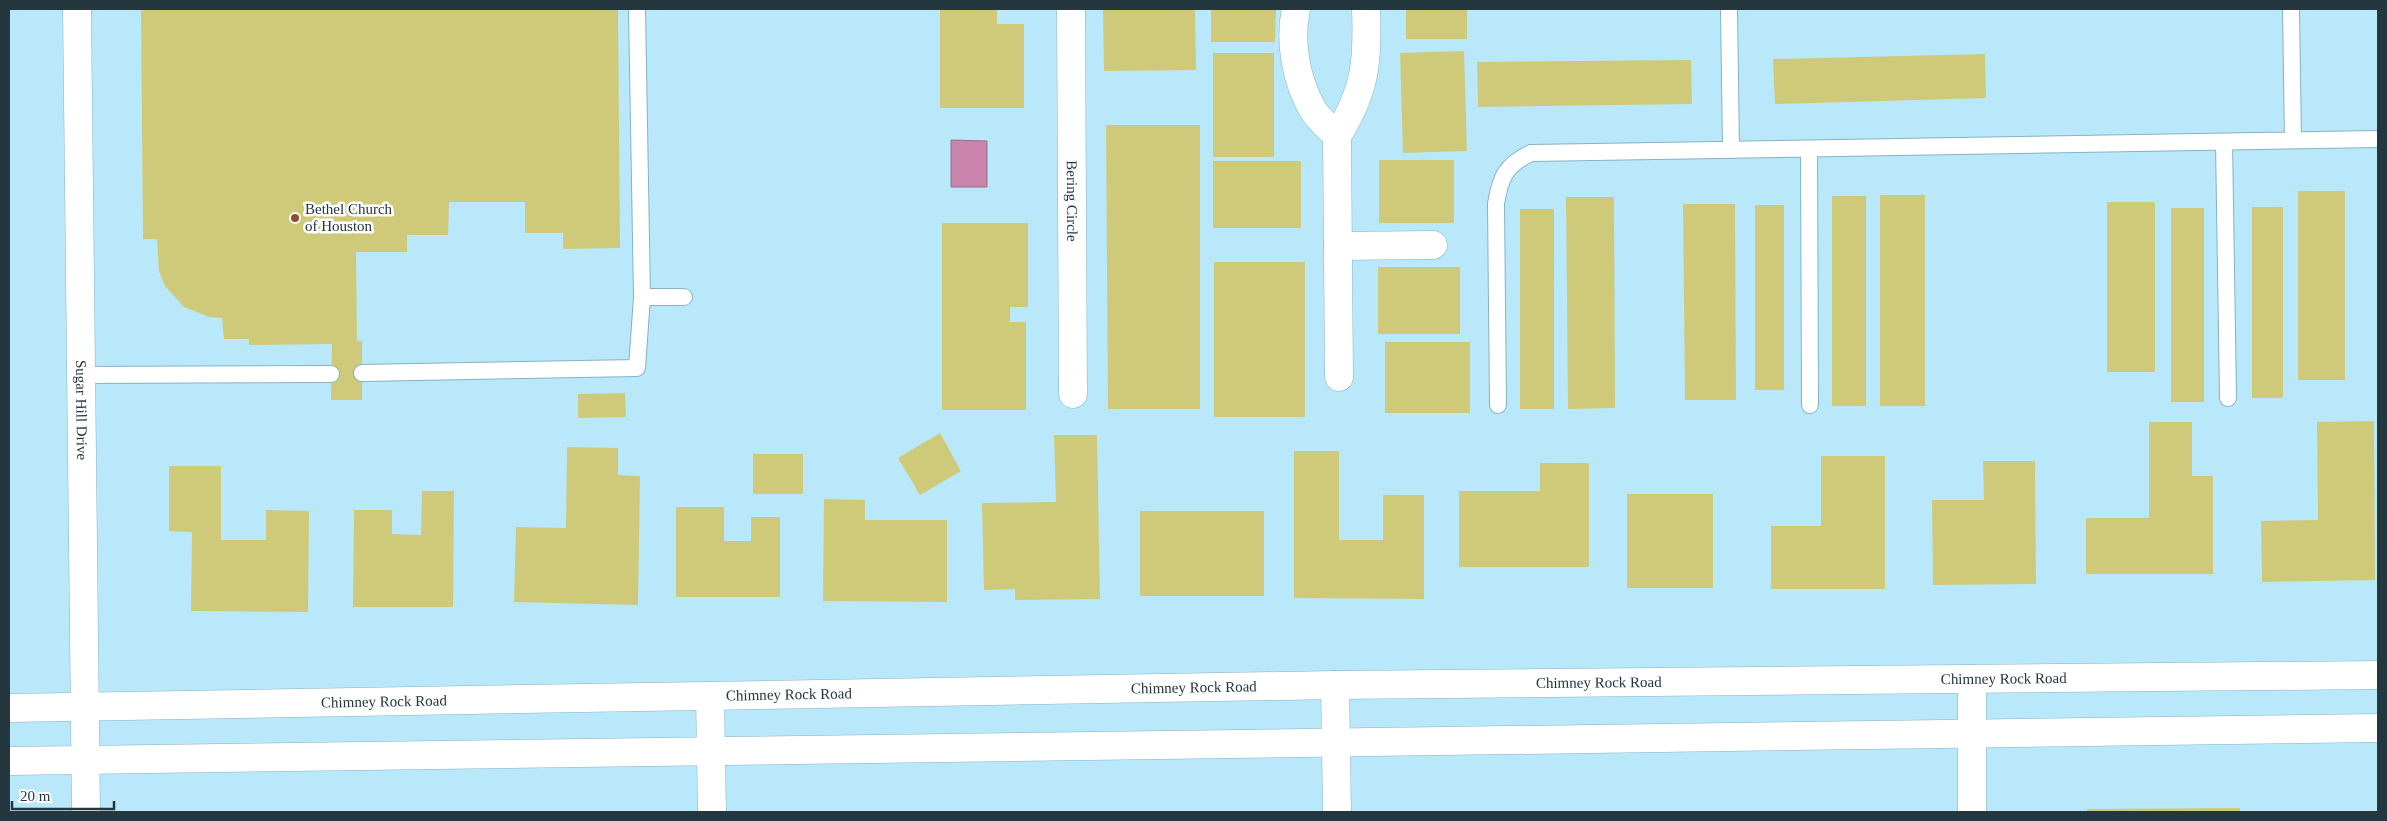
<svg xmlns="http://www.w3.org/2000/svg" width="2387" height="821" font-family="Georgia,serif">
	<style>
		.water { fill: #ca83ab; stroke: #986c8a }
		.building { fill: #cfca7a }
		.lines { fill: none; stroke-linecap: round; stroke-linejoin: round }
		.service-casing { stroke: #86b2c4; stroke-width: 18 }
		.minor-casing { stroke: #86b2c4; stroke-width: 29 }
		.tertiary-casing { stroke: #86b2c4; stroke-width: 29 }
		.secondary-casing { stroke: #86b2c4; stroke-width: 29 }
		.service { stroke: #fff; stroke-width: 16 }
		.minor { stroke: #fff; stroke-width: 28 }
		.tertiary { stroke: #fff; stroke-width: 28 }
		.secondary { stroke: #fff; stroke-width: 28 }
		.poi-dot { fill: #934b28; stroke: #fff; stroke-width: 2 }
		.labels { text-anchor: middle; stroke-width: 5; stroke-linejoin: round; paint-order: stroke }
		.street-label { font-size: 15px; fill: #24363e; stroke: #fff }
		.poi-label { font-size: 15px; fill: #24363e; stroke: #fff; text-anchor: start }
	</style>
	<rect width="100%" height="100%" fill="#bae8fb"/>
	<!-- water -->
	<path class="water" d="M951,140L987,141V187H951Z"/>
	<!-- building -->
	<path class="building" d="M141,9H618L620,248L563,249V233H525V202H449L448,235H407V252H356L357,341H362V400H331L332,344L249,345V339H224L222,318L209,317L184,307L165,286L159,272L157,239H143Z
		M940,9H997V24H1024V108H940Z
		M1103,9H1195L1196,70L1104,71Z
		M1211,9H1276L1275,42H1211Z
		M1406,9H1467V39H1406Z
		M1464,51L1467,151L1403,153L1400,53Z
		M1213,53H1274V157H1213Z
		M1985,54L1986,98L1775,104L1773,59Z
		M1691,60L1692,104L1478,107L1477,62Z
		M1106,125H1200V409H1108Z
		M1379,160H1454V223H1379Z
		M1213,161H1301V228H1213Z
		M2298,191H2345V380H2298Z
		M1880,195H1925V406H1880Z
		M1832,196H1866V406H1832Z
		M1566,197H1614L1615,408L1568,409Z
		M2107,202H2155V372H2107Z
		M1683,204H1735L1736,400H1685Z
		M1755,205H1784V390H1755Z
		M2252,207H2283V398H2252Z
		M2171,208H2204V402H2171Z
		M1520,209H1554V409H1520Z
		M942,223H1028V307H1010V322H1026V410H942Z
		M1214,262H1305V417H1214Z
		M1378,267H1460V334H1378Z
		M1385,342H1470V413H1385Z
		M625,393L626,417L578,418V394Z
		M2374,421L2375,580L2262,582L2261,521L2318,520L2317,422Z
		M2149,422H2192V476H2213V574H2086V518H2149Z
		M940,433L961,471L920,495L898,458Z
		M1054,435H1097L1100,599L1015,600V589L984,590L982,503L1056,502Z
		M567,447L618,448V475L640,476L638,605L514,602L516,527L566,528Z
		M1294,451H1339V540H1383V495H1424V599L1294,598Z
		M753,454H803V494H753Z
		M1821,456H1885V589H1771V526H1821Z
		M1983,461H2035L2036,584L1933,585L1932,500H1984Z
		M1540,463H1589V567H1459V491H1540Z
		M169,466H221V540H266V510L309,511L308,612L191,611L192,532L169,531Z
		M422,491H454L453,607H353L354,510H392V534L421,535Z
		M1627,494H1713V588H1627Z
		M824,499L865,500V520H947V602L823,601Z
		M676,507H724V541H751V517H780V597H676Z
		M1140,511H1264V596H1140Z
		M2240,808V812H2087V809Z"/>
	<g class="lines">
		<!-- service casing -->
		<g class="service-casing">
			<path id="service" d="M637,9L642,297
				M1729,9L1731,150
				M2291,9L2293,140
				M2224,142L2228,398
				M1809,149L1810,405
				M362,373L637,368L642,297H684
				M81,375L331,374
				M1498,405L1496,204C1500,177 1506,165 1531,153L2378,139"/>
		</g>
		<!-- minor casing -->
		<g class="minor-casing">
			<g id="minor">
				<path id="s1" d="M1071,9L1073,394"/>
				<path d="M1296,9C1289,42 1296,81 1313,110C1319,120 1330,128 1337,136"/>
				<path d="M1338,246L1433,245"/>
				<path d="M1339,377L1337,136C1366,90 1368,61 1366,9"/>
				<path d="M1972,679V812"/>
				<path d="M1335,685L1337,812"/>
				<path d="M710,696L712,812"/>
			</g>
		</g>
		<!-- tertiary casing -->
		<g class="tertiary-casing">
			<g id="tertiary">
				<path id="s2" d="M77,9L86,812"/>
			</g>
		</g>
		<!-- secondary casing -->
		<g class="secondary-casing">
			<g id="secondary">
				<path id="s3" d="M9,708L1335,685L2378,675"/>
				<path d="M9,761L2378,728"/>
			</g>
		</g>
		<!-- service -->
		<use href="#service" class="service"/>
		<!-- minor -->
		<use href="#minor" class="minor"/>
		<!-- tertiary -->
		<use href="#tertiary" class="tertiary"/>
		<!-- secondary -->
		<use href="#secondary" class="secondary"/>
	</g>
	<!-- markers -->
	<circle class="poi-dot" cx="295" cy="218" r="5"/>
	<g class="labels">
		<!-- street labels -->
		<g class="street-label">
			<text dy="5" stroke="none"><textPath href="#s1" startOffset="192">Bering Circle</textPath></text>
			<text dy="5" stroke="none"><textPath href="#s2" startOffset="401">Sugar Hill Drive</textPath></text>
			<text dy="5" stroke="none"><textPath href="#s3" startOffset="1995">Chimney Rock Road</textPath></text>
			<text dy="5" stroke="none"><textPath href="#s3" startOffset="1590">Chimney Rock Road</textPath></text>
			<text dy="5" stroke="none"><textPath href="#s3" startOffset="1185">Chimney Rock Road</textPath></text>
			<text dy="5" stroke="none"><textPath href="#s3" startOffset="780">Chimney Rock Road</textPath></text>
			<text dy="5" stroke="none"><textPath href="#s3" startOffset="375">Chimney Rock Road</textPath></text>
		</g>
		<!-- poi labels -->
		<g class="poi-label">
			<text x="305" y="214">Bethel Church<tspan x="305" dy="17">of Houston</tspan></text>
		</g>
	</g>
	<!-- border -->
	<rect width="2387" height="821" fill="none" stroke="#24363e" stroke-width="20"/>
	<!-- scale -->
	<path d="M12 801v8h102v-8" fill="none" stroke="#24363e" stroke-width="2.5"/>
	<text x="20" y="801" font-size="15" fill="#24363e" stroke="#ffffff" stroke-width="4" paint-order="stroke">20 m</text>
</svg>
